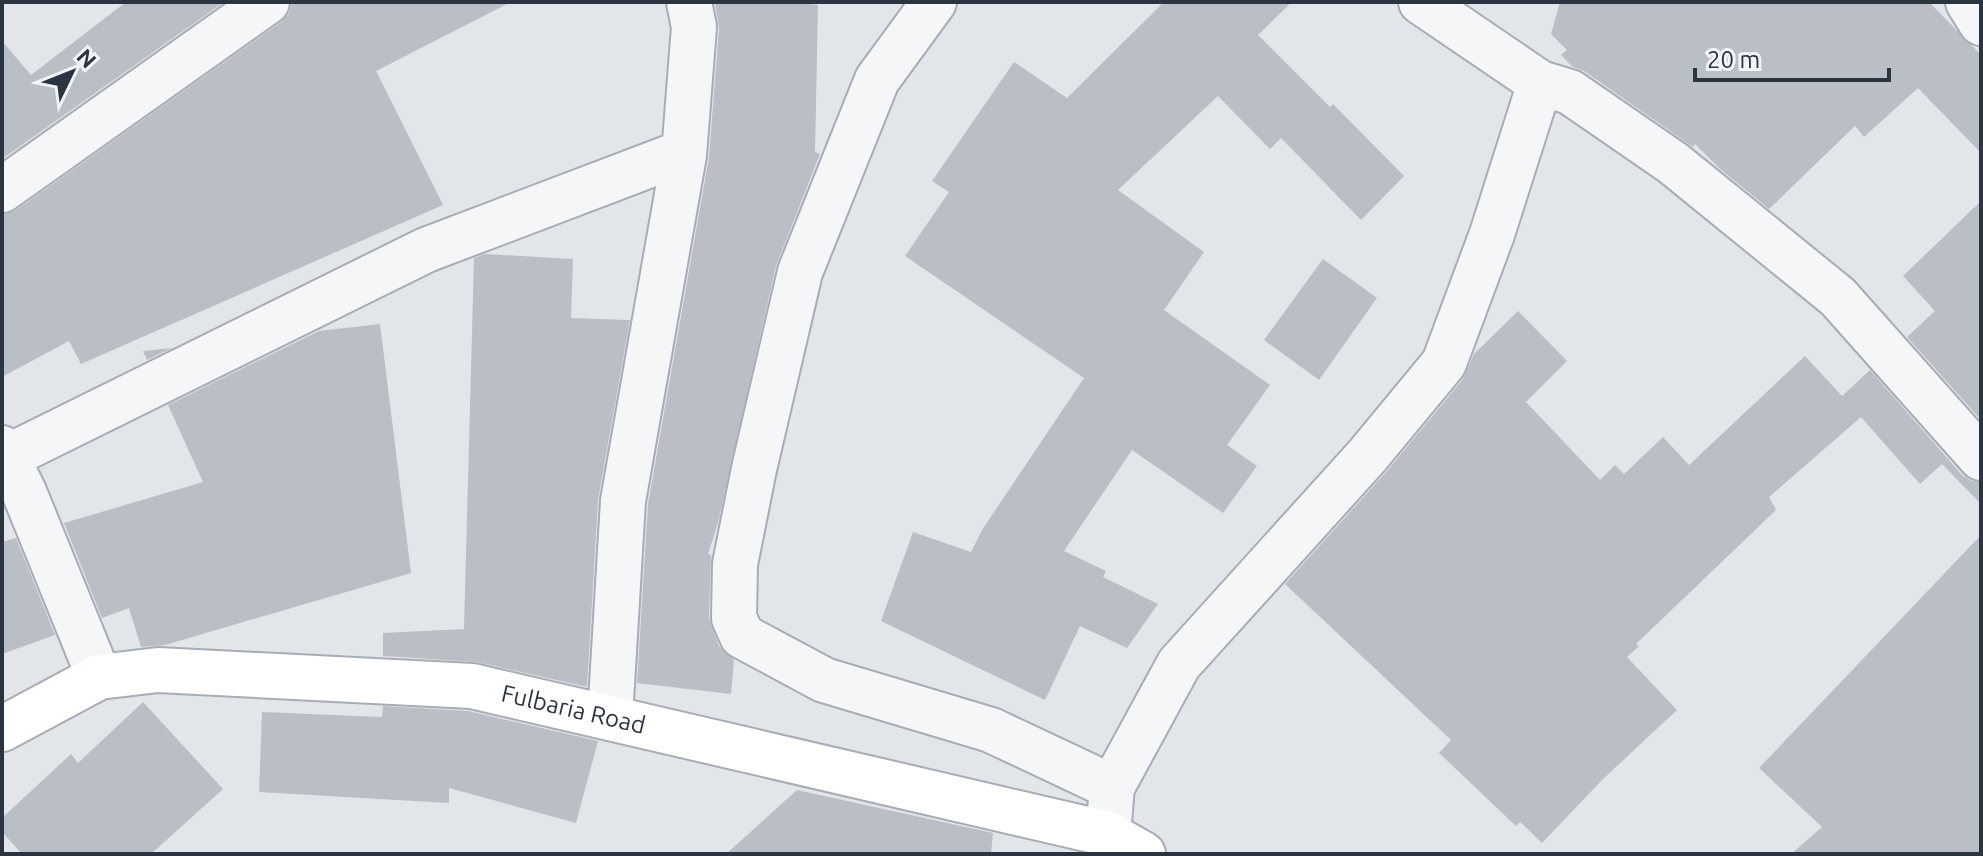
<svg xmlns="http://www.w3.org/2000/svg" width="1983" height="856" font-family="Ubuntu,sans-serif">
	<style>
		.building { fill: #babfc6 }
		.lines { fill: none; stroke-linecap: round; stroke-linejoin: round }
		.minor-casing { stroke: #a7adb4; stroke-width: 48 }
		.secondary-casing { stroke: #a7adb4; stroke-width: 48 }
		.minor { stroke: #f5f6f8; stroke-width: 44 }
		.secondary { stroke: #fff; stroke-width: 44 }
		.labels { text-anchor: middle; stroke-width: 8; stroke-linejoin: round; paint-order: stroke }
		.street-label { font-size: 24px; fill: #2b3541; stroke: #f2f4f7 }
	</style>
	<rect width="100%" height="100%" fill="#e2e6ea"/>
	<!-- building -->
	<path class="building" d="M126,2H224L2,159V41L31,75Z
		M292,2H511L376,71L443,205L81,364L69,341L2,377V215L16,210L281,22L289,13Z
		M715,2H793L818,5L815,152L820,154L776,266L718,523L708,554L711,555L709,618L719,646L734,660L731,694L637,683L648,504L709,157L719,29Z
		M1164,2H1292L1258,35L1330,107L1333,104L1404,176L1361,220L1281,138L1270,149L1218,96L1118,190L1204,252L1164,310L1270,385L1227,445L1257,466L1223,513L1132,450L1064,551L1106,571L1103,577L1158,604L1127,648L1080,626L1045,700L881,621L913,532L971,552L982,530L1084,378L905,256L949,192L932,181L1014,62L1067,98Z
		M1560,2H1929L1981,55V153L1918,88L1864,137L1855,126L1769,209L1719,168L1695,144L1693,147L1584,71L1573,67L1561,55L1567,50L1551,34Z
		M1981,201V420L1907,337L1935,311L1903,276Z
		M485,254L573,259L571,318L630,320L598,500L587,687L477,662L383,656V633L464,629L474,258Z
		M1323,259L1377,298L1319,380L1264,340Z
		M1518,311L1567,361L1526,402L1600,480L1615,465L1624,474L1663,437L1689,465L1805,356L1842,396L1870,370L1962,475L1972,481L1981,482V504L1942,464L1920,484L1861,417L1769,497L1776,510L1636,644L1639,646L1627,657L1677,710L1603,779L1542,843L1520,822L1516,826L1439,753L1451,740L1285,584L1387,471L1463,379L1474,354Z
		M380,324L411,573L165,645L141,647L129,608L102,618L64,523L203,482L168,405L319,331Z
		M172,348L147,360L143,351Z
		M1981,535V854H1791L1822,827L1759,768Z
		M16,538L55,635L2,654V542Z
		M143,702L223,789L151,854H22L2,832V818L71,754L78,763Z
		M383,706L468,711L598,741L576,823L449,788V803L259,792L262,712L382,717Z
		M797,790L993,833L991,854H726Z"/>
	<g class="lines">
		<!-- minor casing -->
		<g class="minor-casing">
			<path id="minor" d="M934,2L877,80L800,272L754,469L735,564L734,618L742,636L824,680L991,730L1112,787L1108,834
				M1421,2L1540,83L1570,92L1673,163L1838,297L1981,458
				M1968,2L1981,23
				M2,190L267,2
				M2,448L24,492L99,677
				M7,457L426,250L684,152
				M610,718L623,501L684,155L694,27L689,2
				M1112,787L1179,664L1368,455L1444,363L1492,234L1540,83"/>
		</g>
		<!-- secondary casing -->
		<g class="secondary-casing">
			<g id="secondary">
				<path id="s1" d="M2,729L99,677L158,670L472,686L1108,834L1143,854"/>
			</g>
		</g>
		<!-- minor -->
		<use href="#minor" class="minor"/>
		<!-- secondary -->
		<use href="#secondary" class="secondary"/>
	</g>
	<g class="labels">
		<!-- street labels -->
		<g class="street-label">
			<text dy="8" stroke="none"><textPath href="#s1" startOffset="588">Fulbaria Road</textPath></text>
		</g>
	</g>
	<!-- border -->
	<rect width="1983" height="856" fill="none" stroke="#2b3541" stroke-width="8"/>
	<!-- north arrow -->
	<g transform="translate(72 72) rotate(47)" stroke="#f2f4f7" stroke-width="6" paint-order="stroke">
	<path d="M0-6L14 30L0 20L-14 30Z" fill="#2b3541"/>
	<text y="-12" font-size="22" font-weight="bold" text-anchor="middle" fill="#2b3541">N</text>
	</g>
	<!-- scale -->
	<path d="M1695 68v12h194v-12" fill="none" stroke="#2b3541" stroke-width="4"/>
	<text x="1707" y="68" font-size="24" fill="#2b3541" stroke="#f2f4f7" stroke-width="6" paint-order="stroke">20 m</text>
</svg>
